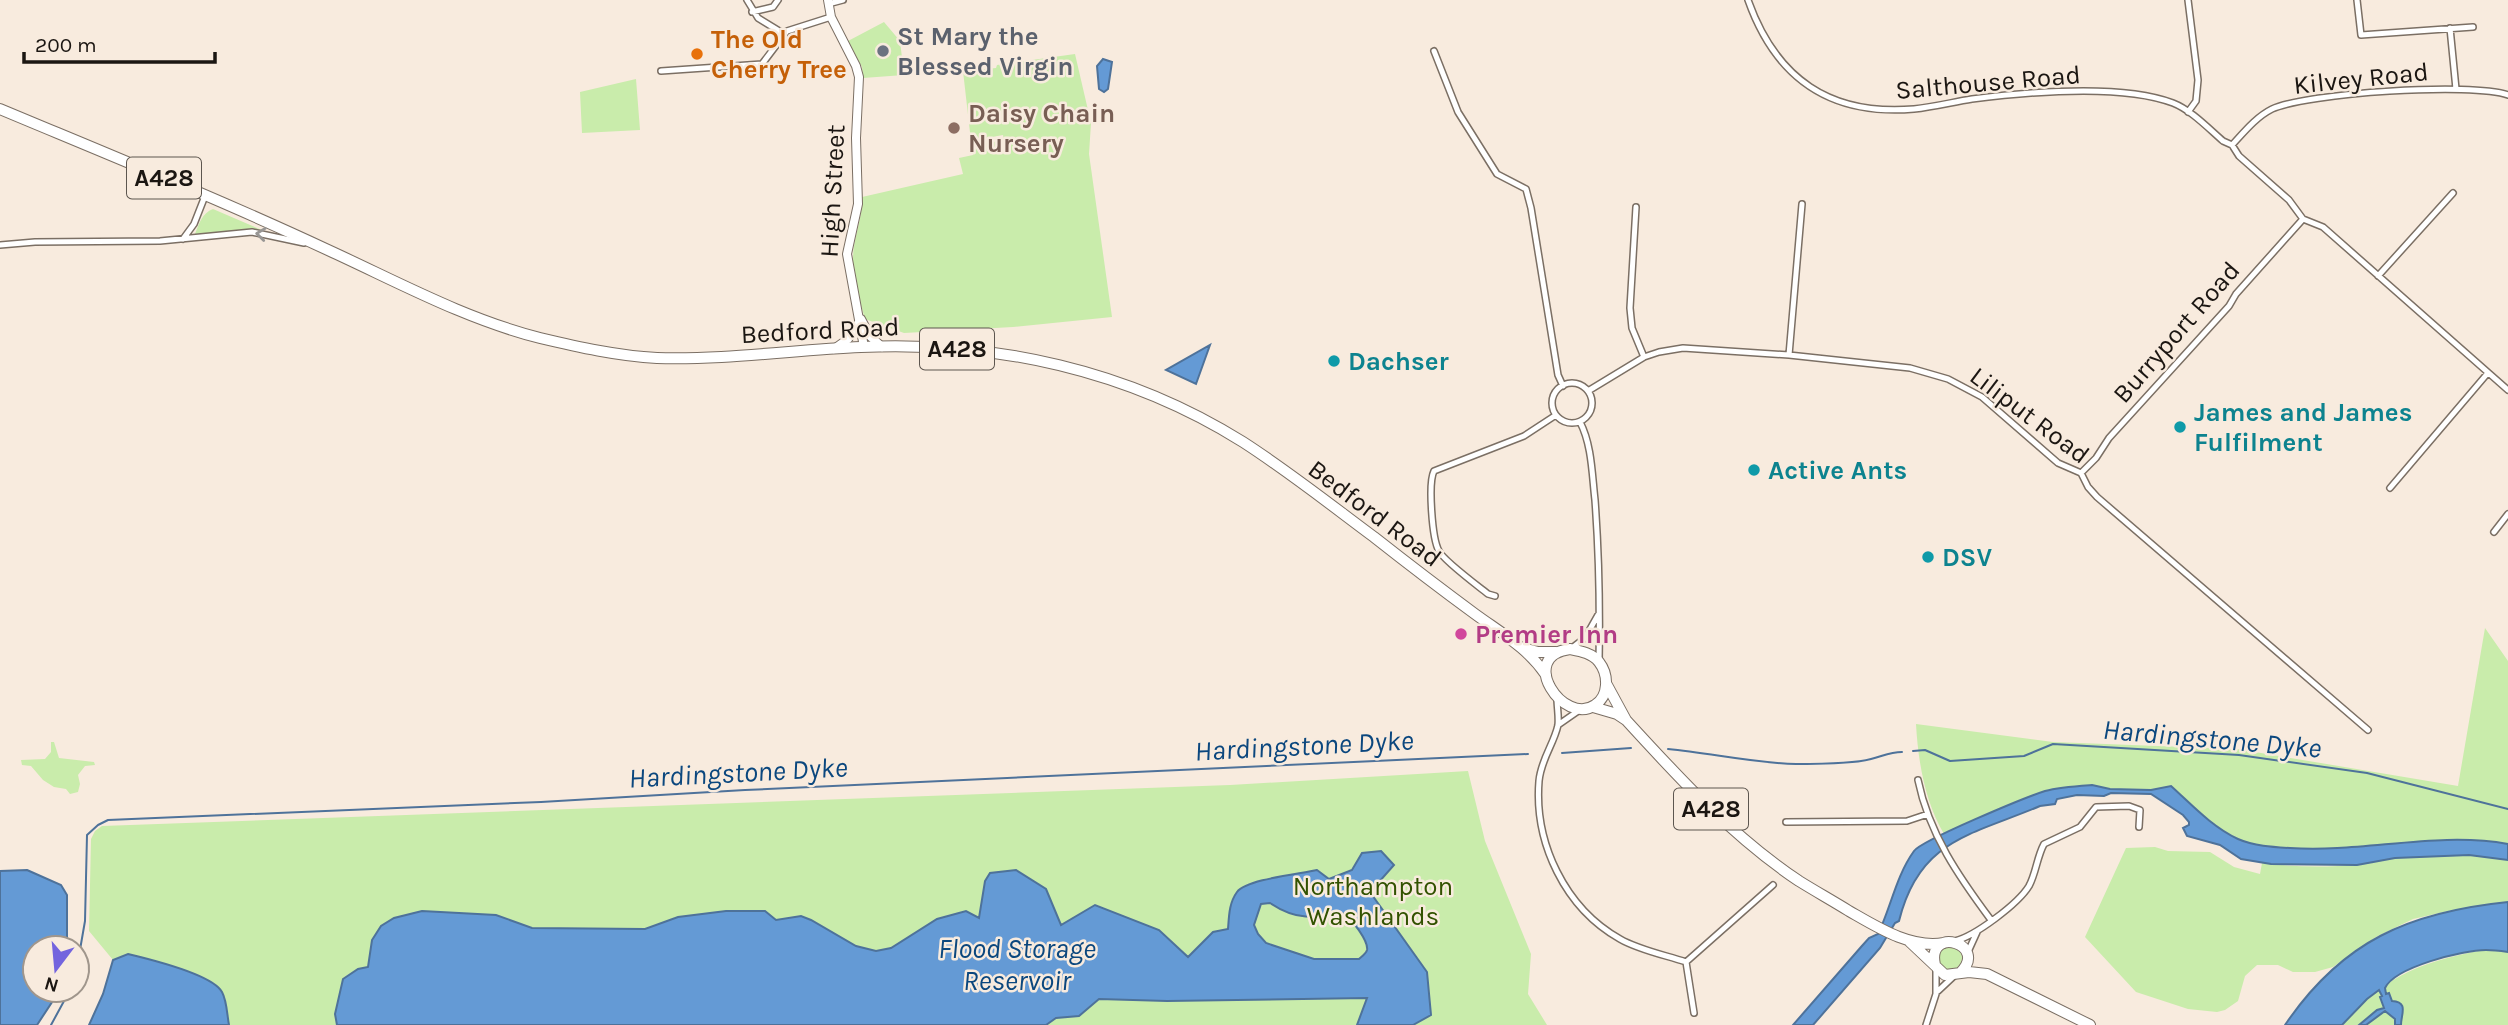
<svg xmlns="http://www.w3.org/2000/svg" width="2508" height="1025" font-family="Karla,sans-serif">
	<style>
		.green { fill: #c9ecab }
		.water { fill: #649ad5; stroke: #4e729a; stroke-width: 2; fill-rule: evenodd }
		.lines { fill: none; stroke-linecap: round; stroke-linejoin: round }
		.stream { stroke: #4e729a; stroke-width: 2 }
		.street-casing { stroke: #7b6f64; stroke-width: 8 }
		.secondary-casing { stroke: #7b6f64; stroke-width: 10 }
		.highway-casing { stroke: #7b6f64; stroke-width: 12 }
		.street { stroke: #fff; stroke-width: 5 }
		.secondary { stroke: #fff; stroke-width: 8 }
		.highway { stroke: #fff; stroke-width: 10 }
		.oneway { stroke: #989694 }
		.worship-dot { fill: #6b7280; stroke: #f8ebde; stroke-width: 2.5 }
		.food-dot { fill: #e8710a; stroke: #f8ebde; stroke-width: 2.5 }
		.education-dot { fill: #8d6e63; stroke: #f8ebde; stroke-width: 2.5 }
		.culture-dot { fill: #0f9aa8; stroke: #f8ebde; stroke-width: 2.5 }
		.hotel-dot { fill: #d1479c; stroke: #f8ebde; stroke-width: 2.5 }
		.labels { text-anchor: middle; stroke-width: 5; stroke-linejoin: round; paint-order: stroke }
		.shield { fill: #f8ebde; stroke: #5d564f; stroke-width: 2 }
		.shield-label { font-size: 24px; font-weight: bold; fill: #1b1612 }
		.worship-label { font-size: 26px; font-weight: bold; fill: #5b616d; stroke: #f8ebde; text-anchor: start }
		.food-label { font-size: 26px; font-weight: bold; fill: #c56008; stroke: #f8ebde; text-anchor: start }
		.street-label { font-size: 26px; fill: #1b1612; stroke: #f8ebde }
		.education-label { font-size: 26px; font-weight: bold; fill: #785e54; stroke: #f8ebde; text-anchor: start }
		.culture-label { font-size: 26px; font-weight: bold; fill: #0d838f; stroke: #f8ebde; text-anchor: start }
		.hotel-label { font-size: 26px; font-weight: bold; fill: #b23c85; stroke: #f8ebde; text-anchor: start }
		.park-label { font-size: 26px; fill: #325200; stroke: #f8ebde }
		.water-label { font-size: 28px; font-style: italic; fill: #0b477e; stroke: #f8ebde }
	</style>
	<rect width="100%" height="100%" fill="#f8ebde"/>
	<!-- green -->
	<path class="green" d="M884,22L900,41L904,75L863,78L862,67L848,41Z
		M1075,54L1091,123L1089,154L1112,317L1013,327L904,333L865,319C860,300 852,279 853,258C853,238 863,218 862,197L963,174L959,158L973,155L971,146L1004,140L1003,135L971,141L963,71L996,68L997,65Z
		M636,79L640,130L582,133L580,92Z
		M213,209L264,231L195,234C199,224 202,213 213,209Z
		M2485,628L2508,661V844C2438,831 2366,853 2295,849C2276,848 2255,847 2237,838C2212,827 2191,804 2171,786L2151,790L2110,789L2092,785L2048,790L1948,833L1944,834C1925,802 1918,761 1916,724L2053,742L2237,749L2458,786Z
		M51,742H54L59,758L94,762L95,765L85,766L78,775L80,784L78,792L70,794L66,789L54,787L43,780L31,766L22,765L21,760L45,759L51,752Z
		M1468,771L1485,841L1531,954L1528,994L1547,1025H229L226,1007L215,984L162,963L119,957L113,960L89,931L91,839L95,831L102,826L1230,785Z
		M2155,847L2168,851L2210,852L2234,867L2260,874L2262,863C2293,867 2328,868 2359,864C2371,863 2384,859 2396,858C2422,854 2485,850 2508,860V902L2453,910L2413,919L2376,937L2333,967L2315,972H2293L2278,965H2257L2245,976L2238,1001L2225,1010L2217,1012L2188,1009L2136,992L2085,937L2126,848Z
		M1938 958a12 12 0 1 1 24 0a12 12 0 1 1-24 0Z
		M2484,950L2508,952V1025H2343C2380,977 2426,960 2484,950Z"/>
	<!-- water -->
	<path class="water" d="M1103,59L1112,62L1108,89L1104,92L1099,89L1097,66Z
		M1210,345L1196,384L1166,370Z
		M2092,785L2110,789L2151,790L2171,786C2191,804 2212,827 2238,839C2254,846 2272,847 2290,848C2362,853 2437,831 2508,844V860L2469,855L2395,858L2357,865L2271,864L2241,859L2220,845L2187,836L2183,828L2189,825V822L2183,815L2151,794L2111,793L2104,796L2077,795L2057,799L2055,804L2040,806C1972,835 1919,839 1899,921L1895,923L1880,948L1813,1025H1793L1861,947L1869,938L1878,934C1891,907 1896,876 1914,851C1922,840 2026,797 2045,791C2059,787 2077,786 2092,785Z
		M1381,851L1394,865L1370,892L1427,972L1431,1015L1413,1025H1357L1367,998L1167,1001L1099,999L1079,1016L1056,1018L1046,1025H337L335,1014L343,979L358,969L368,967L372,940L381,926L394,918L422,911L496,915L532,928L645,929L678,917L726,911H765L776,920L801,916L811,920L856,946L876,951L891,948L937,919L966,911L979,918L985,881L990,873L1016,870L1046,889L1061,925L1095,905L1159,930L1188,957L1213,932L1228,929C1229,916 1229,903 1237,892C1247,879 1300,874 1317,870L1329,879L1352,870L1362,853ZM1270,903C1297,921 1314,918 1345,913C1351,919 1369,941 1367,950C1366,954 1361,957 1359,959H1314L1266,943L1258,934L1254,925L1261,904Z
		M27,870L61,885L67,895V948H35V990H60L37,1025H0V871Z
		M2508,902V952C2501,951 2493,950 2486,950C2463,950 2395,967 2385,988L2386,994L2389,993L2392,1001C2409,1002 2401,1014 2401,1025H2395V1019L2385,1011L2366,1025H2359L2377,1010L2384,1008L2380,997L2382,996L2379,990L2367,999L2342,1025H2285C2342,941 2409,912 2508,902Z
		M128,954C149,959 212,974 222,992C227,1001 227,1015 229,1025H89L103,994L113,960Z"/>
	<g class="lines">
		<!-- stream -->
		<path class="stream" d="M1668,749C1711,753 1753,763 1796,764C1816,764 1853,764 1871,759C1883,756 1890,752 1902,752
			M1913,751L1925,750L1950,761L2024,756L2053,744L2239,755L2367,773L2508,809
			M1562,753L1631,748
			M77,967L85,921L87,835L98,825L108,820L541,802L745,790L1528,754
			M51,1025L70,990"/>
		<!-- street casing -->
		<g class="street-casing">
			<path id="street" d="M747,0L758,18L784,34
				M1748,0C1776,79 1830,116 1914,109C1934,107 1953,102 1972,99C2028,92 2120,83 2173,103C2191,110 2208,128 2223,141L2232,145L2239,156L2289,200L2303,219L2323,227L2508,390
				M2357,0L2361,35L2473,27
				M828,4L843,0
				M752,12L773,7L778,0
				M2450,28L2456,89
				M1434,51L1458,112L1497,174L1526,189L1531,208L1558,375L1563,386
				M661,71L762,64L787,31L831,17
				M2188,112L2196,101L2198,80L2188,0
				M2232,145C2244,132 2256,117 2272,109C2306,93 2473,82 2508,95
				M1636,207L1630,308L1632,328L1644,357
				M183,239L194,224L205,196
				M0,245L35,242L160,241L252,232L304,243
				M2378,276L2453,193
				M1789,355L1802,204
				M1552 403a20 20 0 1 1 40 0a20 20 0 1 1-40 0Z
				M1588,391L1644,357L1659,352L1683,348L1789,355L1910,368L1948,379L1982,397L2058,463L2081,473L2088,487L2097,497L2368,730
				M1580,422C1592,445 1592,475 1595,500C1599,554 1600,608 1599,662
				M2081,473L2096,458L2109,438L2229,306L2236,294L2303,219
				M2390,488L2487,374
				M2494,532L2508,514
				M1495,596L1488,594C1478,586 1443,560 1439,551C1432,539 1428,483 1434,471L1524,436L1556,415
				M1572,648L1585,638L1598,615
				M1557,698C1557,707 1559,717 1558,725C1554,744 1541,759 1539,781C1534,843 1565,908 1620,939C1639,950 1665,955 1686,962L1773,885
				M1558,725L1581,709
				M1918,780C1929,834 1959,877 1991,920
				M1786,822L1907,821L1928,814
				M1955,941C1975,936 2018,904 2029,886C2036,873 2037,857 2044,844L2080,827L2096,807L2129,806L2140,810L2139,827
				M1967,954L1977,932
				M1686,962L1694,1013
				M1938,991L1954,976
				M1926,1025L1936,994V968"/>
		</g>
		<!-- secondary casing -->
		<g class="secondary-casing">
			<path id="secondary" d="M828,0L831,17L856,66L859,77L856,138L858,204L847,254L864,347
				M834,349L848,339L861,319L870,336L882,347"/>
		</g>
		<!-- highway casing -->
		<g class="highway-casing">
			<path id="highway" d="M0,109C110,155 221,200 328,250C398,282 465,319 540,338C578,347 618,356 657,358C725,360 793,350 861,347C996,341 1128,370 1243,442C1288,471 1331,505 1374,537C1407,563 1441,589 1475,614C1501,633 1528,648 1546,675
				M1523,648L1538,652H1556
				M1570,649C1580,651 1592,653 1599,662C1609,675 1609,696 1595,705C1564,727 1516,656 1570,649Z
				M1607,685L1626,720
				M1593,707L1617,714L1626,720C1679,778 1733,837 1799,881C1815,891 1833,901 1849,911C1877,927 1911,949 1944,943
				M1910,942L1945,975L1969,972L1987,974L2090,1025
				M1935,965C1926,925 1990,944 1960,973"/>
		</g>
		<!-- street -->
		<use href="#street" class="street"/>
		<!-- secondary -->
		<use href="#secondary" class="secondary"/>
		<!-- highway -->
		<use href="#highway" class="highway"/>
	</g>
	<!-- one-way arrows -->
	<defs><path id="oneway-chevron" d="M-2-3.5L2.5 0L-2 3.5" fill="none" stroke-width="1.6" stroke-linecap="round" stroke-linejoin="round" transform="scale(1.75)"/></defs>
	<use class="oneway" href="#oneway-chevron" transform="translate(261 234) rotate(-173)"/>
	<!-- markers -->
	<circle class="worship-dot" cx="883" cy="51" r="7"/>
	<circle class="food-dot" cx="697" cy="54" r="7"/>
	<circle class="education-dot" cx="954" cy="128" r="7"/>
	<g class="culture-dot">
		<circle cx="1334" cy="361" r="7"/>
		<circle cx="2180" cy="427" r="7"/>
		<circle cx="1754" cy="470" r="7"/>
		<circle cx="1928" cy="557" r="7"/>
	</g>
	<circle class="hotel-dot" cx="1461" cy="634" r="7"/>
	<g class="labels">
		<!-- shield labels -->
		<g class="shield">
			<rect x="127" y="157.5" width="74" height="41" rx="5"/>
			<rect x="920" y="328.5" width="74" height="41" rx="5"/>
			<rect x="1674" y="788.5" width="74" height="41" rx="5"/>
		</g>
		<g class="shield-label">
			<text x="164" y="186">A428</text>
			<text x="957" y="357">A428</text>
			<text x="1711" y="817">A428</text>
		</g>
		<!-- worship labels -->
		<g class="worship-label">
			<text x="897" y="45">St Mary the<tspan x="897" dy="30">Blessed Virgin</tspan></text>
		</g>
		<!-- food labels -->
		<g class="food-label">
			<text x="711" y="48">The Old<tspan x="711" dy="30">Cherry Tree</tspan></text>
		</g>
		<!-- street labels -->
		<g class="street-label">
			<text transform="translate(2361 78) rotate(-6)" y="9">Kilvey Road</text>
			<text transform="translate(1988 82) rotate(-5)" y="9">Salthouse Road</text>
			<text transform="translate(832 191) rotate(-87)" y="9">High Street</text>
			<text transform="translate(820 330) rotate(-3)" y="9">Bedford Road</text>
			<text transform="translate(2176 332) rotate(-49)" y="9">Burryport Road</text>
			<text transform="translate(2030 415) rotate(37)" y="9">Liliput Road</text>
			<text transform="translate(1375 513) rotate(37)" y="9">Bedford Road</text>
		</g>
		<!-- education labels -->
		<g class="education-label">
			<text x="968" y="122">Daisy Chain<tspan x="968" dy="30">Nursery</tspan></text>
		</g>
		<!-- culture labels -->
		<g class="culture-label">
			<text x="1348" y="370">Dachser</text>
			<text x="2194" y="421">James and James<tspan x="2194" dy="30">Fulfilment</tspan></text>
			<text x="1768" y="479">Active Ants</text>
			<text x="1942" y="566">DSV</text>
		</g>
		<!-- hotel labels -->
		<g class="hotel-label">
			<text x="1475" y="643">Premier Inn</text>
		</g>
		<!-- park labels -->
		<g class="park-label">
			<text x="1373" y="895">Northampton<tspan x="1373" dy="30">Washlands</tspan></text>
		</g>
		<!-- water labels -->
		<g class="water-label">
			<text transform="translate(2212 738) rotate(5)" y="10">Hardingstone Dyke</text>
			<text transform="translate(1304 745) rotate(-3)" y="10">Hardingstone Dyke</text>
			<text transform="translate(738 772) rotate(-3)" y="10">Hardingstone Dyke</text>
			<text x="1017" y="958">Flood Storage<tspan x="1017" dy="32">Reservoir</tspan></text>
		</g>
	</g>
	<!-- north arrow -->
	<g transform="translate(56 969) rotate(196)"><circle r="33" fill="#f8ebde" stroke="#a0968c" stroke-width="2"/>
	<path d="M0-5L12 26L0 18L-12 26Z" fill="#7364de"/>
	<text y="-10" font-size="19" font-weight="bold" text-anchor="middle" fill="#1b1612">N</text>
	</g>
	<!-- scale -->
	<path d="M24 52v10h191v-10" fill="none" stroke="#1b1612" stroke-width="3.5"/>
	<text x="35" y="52" font-size="21" fill="#1b1612" stroke="#f8ebde" stroke-width="5" paint-order="stroke">200 m</text>
</svg>
